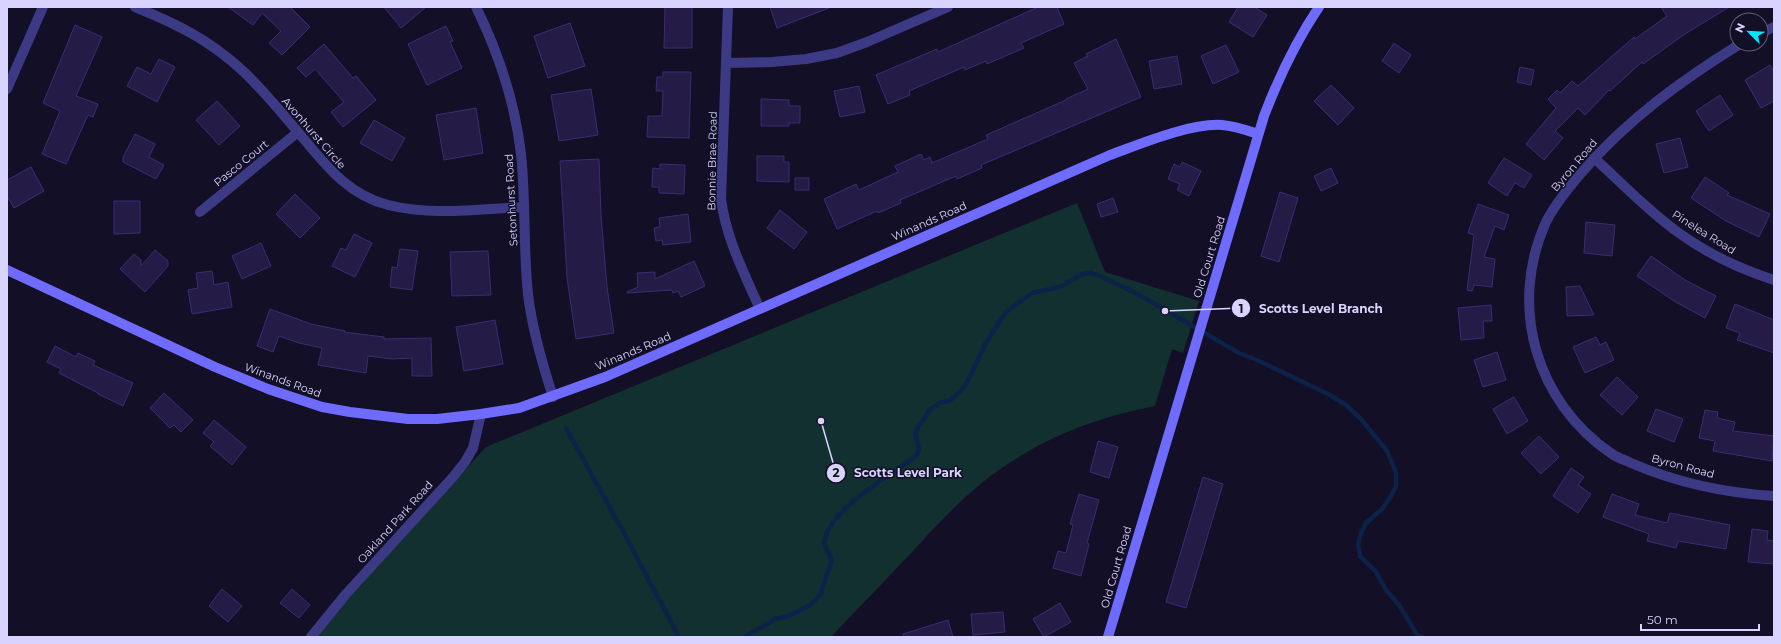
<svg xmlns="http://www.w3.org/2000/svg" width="1781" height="644" font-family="Montserrat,sans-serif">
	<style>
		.green { fill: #12302f }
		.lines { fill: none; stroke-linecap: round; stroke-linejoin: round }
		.stream { stroke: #0c2248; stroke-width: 4.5 }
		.building { fill: #241b47; stroke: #3b2d73 }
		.street { stroke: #3d3a85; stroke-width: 10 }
		.secondary { stroke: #6f6bff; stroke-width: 10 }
		.labels { text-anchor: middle; stroke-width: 3; stroke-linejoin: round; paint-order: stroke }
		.street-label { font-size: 11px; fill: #d9d4ff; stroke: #130f26 }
		.leader { fill: none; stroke: #d9d4ff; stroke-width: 1.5 }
		.callout-dot { fill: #d9d4ff; stroke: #130f26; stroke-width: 1.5 }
		.mark-label { font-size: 12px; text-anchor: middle; font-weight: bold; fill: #111 }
		.callout-label { font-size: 12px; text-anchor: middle; font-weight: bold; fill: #d9d4ff; stroke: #130f26; stroke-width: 3; stroke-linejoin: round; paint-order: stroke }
	</style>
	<rect width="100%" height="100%" fill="#130f26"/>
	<!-- green -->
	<path class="green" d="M1077,203L1105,272L1199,301L1183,353L1172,349L1155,406C1105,416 1057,432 1014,460C975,484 944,517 913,551C886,580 858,608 831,637H315L351,594L486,447Z"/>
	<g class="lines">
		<!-- stream -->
		<path class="stream" d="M566,428L625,535L679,637
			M745,637L775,619L789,616L810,605L820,595L832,560L824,545C825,539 826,533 829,528C847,500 888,476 915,457L919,450L915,432L929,411L939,403L949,401L960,392L969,379L984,346L1006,312L1032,293L1060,287L1082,274L1091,273L1100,276L1136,293L1239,353L1259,361L1330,395L1346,405L1361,419L1387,451L1396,473V486L1391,496L1382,509L1366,523L1361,533L1358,544L1360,556L1376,572L1386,590L1399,605L1418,636L1423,637"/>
	</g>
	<!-- building -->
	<path class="building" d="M228,7H290L310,27L282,55L269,43L281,31L262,13L253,25Z
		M384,7H426L401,28Z
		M665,7H692V48H664Z
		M770,7H829V8L777,28Z
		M1038,7H1057L1064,24L1021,43L1024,48L987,64L986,61L965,70L964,67L909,91L910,95L888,104L876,75L937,49L938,52Z
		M1238,7H1254L1267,15L1253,37L1229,22Z
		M1661,7H1729L1685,34L1643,64L1642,62L1610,91L1609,90L1585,115L1578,108L1555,131L1563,138L1544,160L1526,144L1556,108L1548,99L1557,90L1560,93L1572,81L1578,86L1634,37L1635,39L1667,16Z
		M570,23L585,66L548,78L534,36Z
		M75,25L102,37L76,96L98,104L93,117L88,115L66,164L42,154L60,111L43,103Z
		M446,26L453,41L450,42L462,68L427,85L408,44Z
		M1116,39L1141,97L981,165L982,168L957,179L956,176L900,200L901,203L878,213L877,211L837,229L824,199L856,184L859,190L898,172L895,166L921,154L924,160L930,157L932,163L988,139L986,135L1066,100V99L1088,89L1074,63L1088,56L1086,54Z
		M1394,43L1411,55L1399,73L1382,61Z
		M324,44L353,78L356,76L376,100L343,127L331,112L344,102L315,69L306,77L297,68Z
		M1226,45L1239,72L1213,84L1201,56Z
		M1177,56L1182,84L1154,89L1149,61Z
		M159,59L175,67L157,102L127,86L137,67L151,74Z
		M1770,65L1774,72V101L1761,108L1745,80Z
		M1520,67L1534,70L1531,85L1517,82Z
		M663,72H691L689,138L647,137L648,116H662L663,91H656L657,77H663Z
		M1331,85L1354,108L1338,125L1314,101Z
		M859,86L865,112L840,117L834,91Z
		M591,89L598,135L559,141L551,95Z
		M1720,95L1733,115L1709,131L1696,111Z
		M761,99L789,100V106H800V123H789V126H761Z
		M217,101L240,126L219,145L196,120Z
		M476,108L483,153L444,160L436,115Z
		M374,120L405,138L392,161L360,143Z
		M135,134L155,144L149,157L164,165L156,179L123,162V157Z
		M1680,138L1688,167L1664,173L1656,144Z
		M757,156H784V162H789V182L757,181Z
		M1504,158L1532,175L1524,188L1515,183L1507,196L1488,183Z
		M599,159L601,215L607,287L614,333L576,339L567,278L560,161Z
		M1182,162L1201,171L1189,196L1177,190L1180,184L1168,179L1174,164L1180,167Z
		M660,164L685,165L684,194L659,193V187H652L653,168L660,169Z
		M31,167L44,191L14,208L7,196V180Z
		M1331,168L1338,183L1321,191L1314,176Z
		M1705,177L1729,193L1727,195L1770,214L1759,237L1726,221L1691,198Z
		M795,178H809V190H795Z
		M1280,192L1298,198L1279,262L1261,256Z
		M295,194L320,218L300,238L276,214Z
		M1113,198L1118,212L1101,217L1097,204Z
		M114,201H140V233L114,234Z
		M1478,204L1509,215L1504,230L1495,226L1484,257L1495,259L1492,287L1474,285L1472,291L1467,290L1474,235L1468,233Z
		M780,210L807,232L794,249L767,228Z
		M688,214L691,242L663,245L662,240L656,241L654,228L660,227L659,218Z
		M1586,222L1615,225L1612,256L1584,253Z
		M354,234L372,243L355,277L332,266L341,248L346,250Z
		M261,243L271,266L242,279L232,256Z
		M400,249L418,251L412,290L390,287L392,267L397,268Z
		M155,250L168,261V266L145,292L120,269L134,254L141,260V266Z
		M488,251L491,295L452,296L450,252Z
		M1651,256L1685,280L1716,296L1705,318L1674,301L1637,276Z
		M694,261L705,286L681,297L678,291L673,293L672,290L627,293V292L638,287L637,273L655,272V279Z
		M212,271L214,285L228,282L232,307L192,314L188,290L198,288L196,273Z
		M1580,286L1594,315L1567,316L1566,287Z
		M1735,304L1774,320V353L1737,340L1740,333L1726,328Z
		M1491,305L1492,321H1483L1484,338L1461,340L1458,308Z
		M270,309L311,324L345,331L344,332L384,337V339L431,338L432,376H412V358L392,359L368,356L366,373L318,365L322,348L299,343L279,336L273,352L257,346Z
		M495,320L503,364L464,371L456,327Z
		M1596,337L1600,345L1606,342L1614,360L1585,373L1573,347Z
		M55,346L76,357L78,353L95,361L93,365L133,383L123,406L98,394V393L59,373L61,369L47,362Z
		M1497,352L1506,380L1483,387L1474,360Z
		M1617,377L1638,397L1622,415L1600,395Z
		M164,393L193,420L181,432L174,425L170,428L150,408Z
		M1514,397L1528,421L1507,434L1493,409Z
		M1656,409L1683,419L1674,442L1647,431Z
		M1705,410L1718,412L1717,418L1735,422L1733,431L1774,436L1772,461L1713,451L1715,441L1699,438Z
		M214,420L246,447L232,465L210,446L214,442L203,433Z
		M1539,436L1559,457L1541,474L1521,453Z
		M1098,441L1118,447L1109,478L1090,472Z
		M1571,468L1584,477L1578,485L1591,494L1578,513L1553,496Z
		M1203,477L1223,484L1186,608L1166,602Z
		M1079,494L1099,500L1087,543L1089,544L1081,576L1053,568L1058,551L1066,553L1073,525L1070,524Z
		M1612,494L1639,504L1635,515L1667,523L1670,513L1730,525L1726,549L1678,541L1676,548L1647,541L1649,534L1603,517Z
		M1752,529L1768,531L1767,540L1774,541V564L1748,562Z
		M222,589L242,606L228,622L209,606Z
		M292,589L310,605L299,618L280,603Z
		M1060,603L1071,622L1044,637L1033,619Z
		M1003,612L1005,632L973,635L971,614Z
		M948,620L953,637H904L903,634Z"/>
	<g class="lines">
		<!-- street -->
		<path class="street" d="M135,7C177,24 210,40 244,72C263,90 281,112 298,132C324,163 347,195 388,205C432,216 479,209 524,207
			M476,7C499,54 515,102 521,154C526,200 523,247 528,294C532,329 542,363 553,397
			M728,7L721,199C726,238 744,273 760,309
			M1761,33L1774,27
			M1740,44C1682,80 1628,119 1583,171C1570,186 1555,204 1546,222C1508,306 1536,403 1612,454C1618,458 1625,460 1631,463C1675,482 1726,493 1774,496
			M726,63L772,62L806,59L837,53L867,42L948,7
			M7,89L43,7
			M1594,158C1622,183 1648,211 1679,233C1708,254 1740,269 1774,280
			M200,212L298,132
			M311,637L346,594L453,477L465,462L473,448L481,414"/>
		<!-- secondary -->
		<path class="secondary" d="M7,270L215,367L268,389L322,407L350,412L408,419H437L481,414L519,408L605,377L1110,155C1140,144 1190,123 1222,125C1235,126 1246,130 1258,134
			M1108,637L1264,116C1279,77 1296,41 1319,7"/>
	</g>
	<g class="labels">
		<!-- street labels -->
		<g class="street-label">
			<text transform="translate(314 133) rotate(49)" y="4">Avonhurst Circle</text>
			<text transform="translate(712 161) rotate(-89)" y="4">Bonnie Brae Road</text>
			<text transform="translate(241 163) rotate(-39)" y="4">Pasco Court</text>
			<text transform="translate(1574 165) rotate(-50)" y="4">Byron Road</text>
			<text transform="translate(511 200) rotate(-93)" y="4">Setonhurst Road</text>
			<text transform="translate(929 221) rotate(-24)" y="4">Winands Road</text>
			<text transform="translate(1704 232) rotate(32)" y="4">Pinelea Road</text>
			<text transform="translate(1209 257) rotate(-73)" y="4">Old Court Road</text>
			<text transform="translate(633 351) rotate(-23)" y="4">Winands Road</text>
			<text transform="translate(283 380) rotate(20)" y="4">Winands Road</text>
			<text transform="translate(1683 466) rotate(15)" y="4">Byron Road</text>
			<text transform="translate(395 522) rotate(-48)" y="4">Oakland Park Road</text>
			<text transform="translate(1116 567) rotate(-74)" y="4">Old Court Road</text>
		</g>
	</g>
	<!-- callouts -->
	<path class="leader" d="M1165 311L1241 308M821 421L836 473"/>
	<g class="callout-dot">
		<circle cx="1165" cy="311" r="4"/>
		<circle cx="821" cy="421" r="4"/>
		<circle cx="1241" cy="308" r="10"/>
		<circle cx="836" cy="473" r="10"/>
	</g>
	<g class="mark-label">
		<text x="1241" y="313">1</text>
		<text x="836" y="477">2</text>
	</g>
	<g class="callout-label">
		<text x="1321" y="313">Scotts Level Branch</text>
		<text x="908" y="477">Scotts Level Park</text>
	</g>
	<!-- border -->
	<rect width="1781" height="644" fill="none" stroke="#d9d4ff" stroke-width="16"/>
	<!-- north arrow -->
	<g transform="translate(1749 32) rotate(294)"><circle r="19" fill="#130f26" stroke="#625e7d"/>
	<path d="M0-3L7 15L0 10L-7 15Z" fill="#00e5ff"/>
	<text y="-6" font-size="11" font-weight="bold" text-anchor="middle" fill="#d9d4ff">N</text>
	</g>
	<!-- scale -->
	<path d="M1641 624v6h118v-6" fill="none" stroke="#d9d4ff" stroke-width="2"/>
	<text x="1647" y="624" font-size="12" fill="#d9d4ff" stroke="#130f26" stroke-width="3" paint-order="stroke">50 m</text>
</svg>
